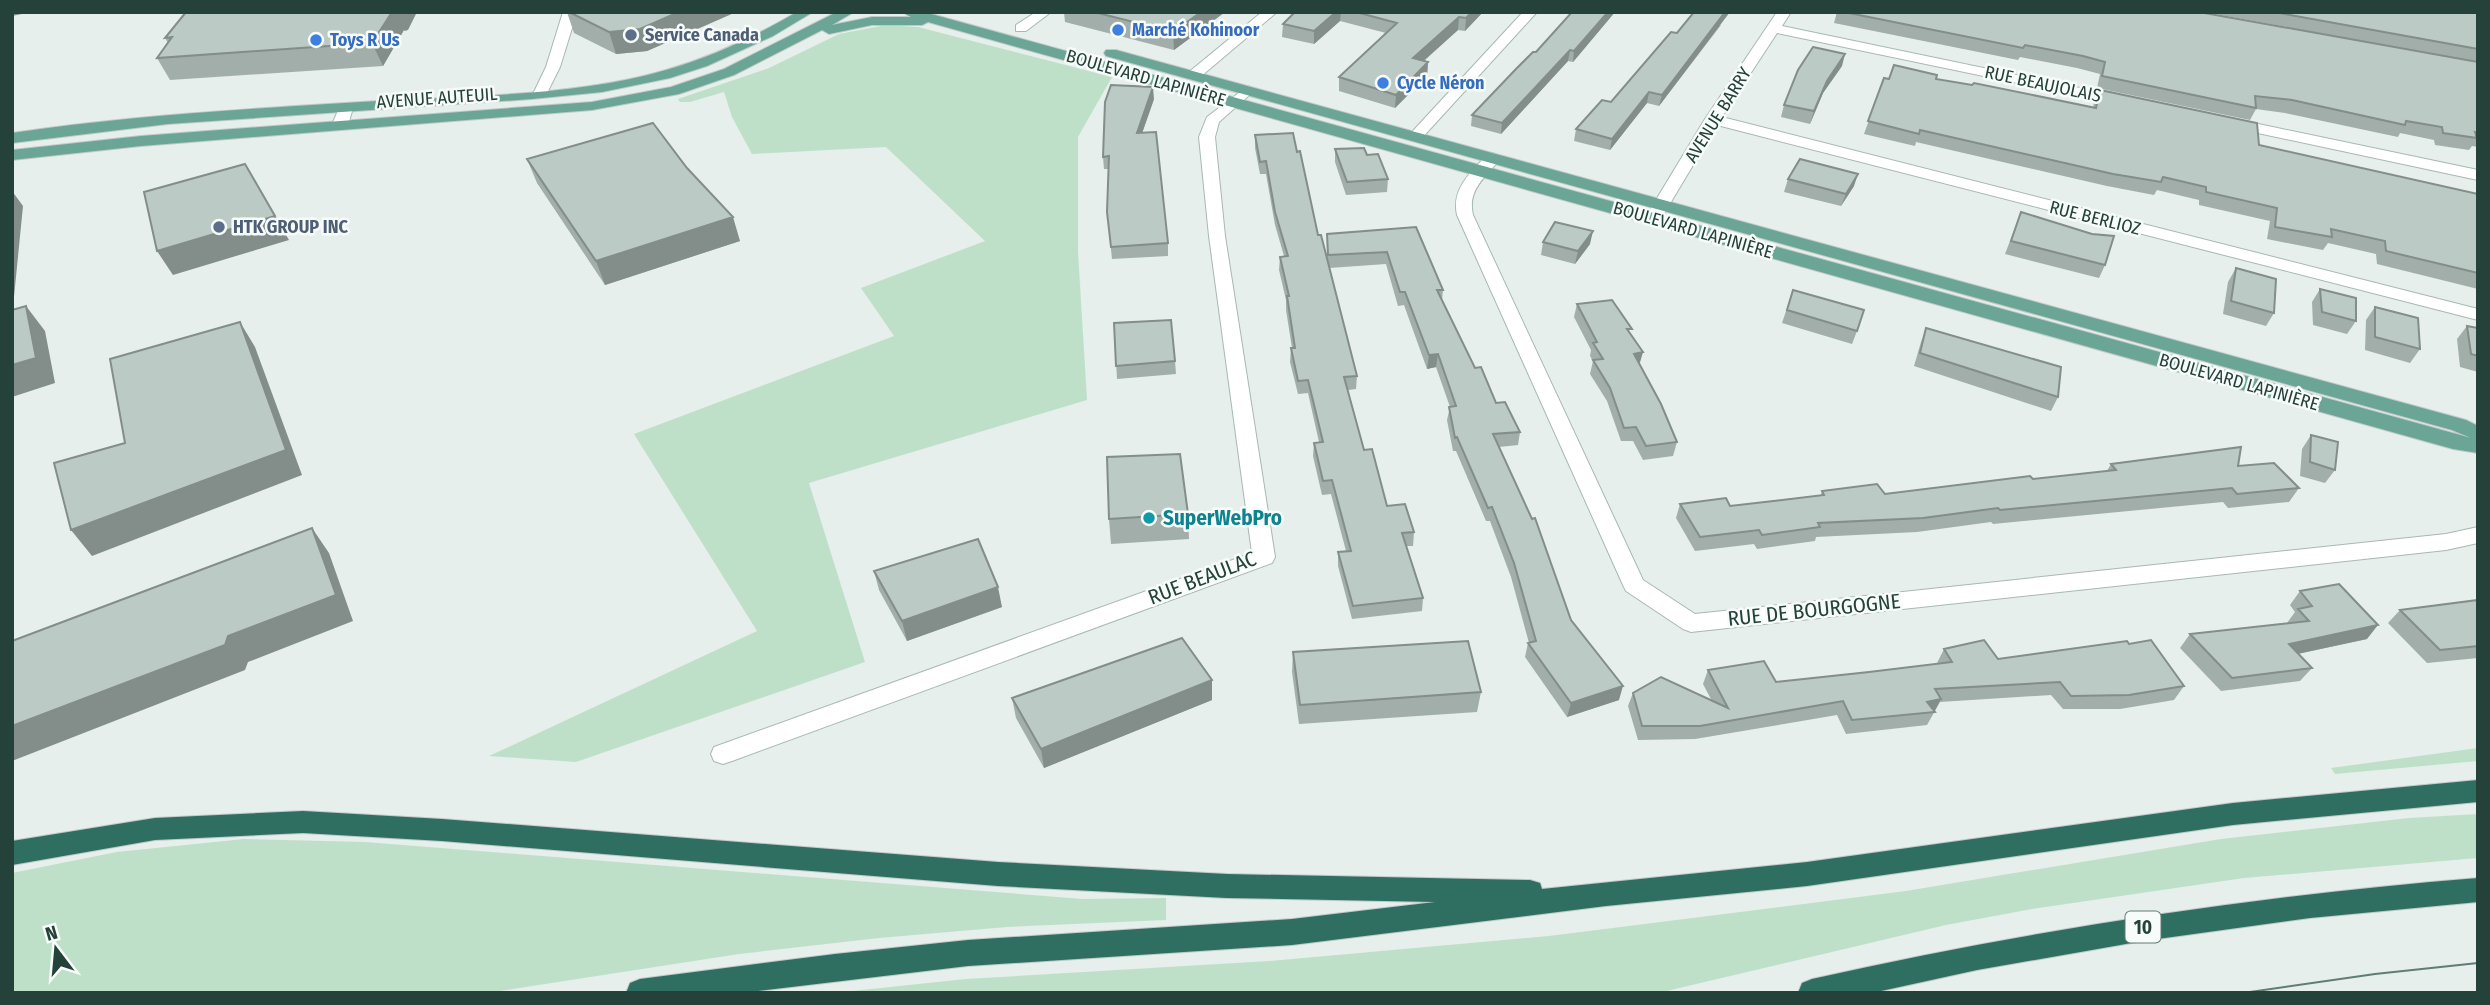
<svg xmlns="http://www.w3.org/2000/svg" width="2490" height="1005" font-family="'Fira Sans Condensed',sans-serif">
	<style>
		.green { fill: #bfe0c8 }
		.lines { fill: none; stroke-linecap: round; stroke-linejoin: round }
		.minor-casing { stroke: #a8b8b2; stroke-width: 2 }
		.major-casing { stroke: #c2cac8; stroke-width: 2 }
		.highway-casing { stroke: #c2cac8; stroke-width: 2 }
		.minor { fill: #fff; fill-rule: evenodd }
		.major { fill: #6aa596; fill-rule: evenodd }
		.highway { fill: #2f6f62; fill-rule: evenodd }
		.tram { stroke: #5f7d75; stroke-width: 2 }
		.wall { fill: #a1aea9 }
		.shaded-wall { fill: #838d89 }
		.building { fill: #bbcac4; stroke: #838d89; stroke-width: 2 }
		.shop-dot { fill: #3f7fe0; stroke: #f7fbf9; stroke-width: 2.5 }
		.service-dot { fill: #5c6f8a; stroke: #f7fbf9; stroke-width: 2.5 }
		.culture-dot { fill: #0f9aa8; stroke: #f7fbf9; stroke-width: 2.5 }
		.labels { text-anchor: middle; stroke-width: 5; stroke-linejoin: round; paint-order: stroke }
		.far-shop-label { font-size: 18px; font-weight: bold; fill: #366cbe; stroke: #f7fbf9; text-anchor: start }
		.far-service-label { font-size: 18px; font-weight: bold; fill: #4e5e75; stroke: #f7fbf9; text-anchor: start }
		.far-street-label { font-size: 18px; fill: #24423a; stroke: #f7fbf9 }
		.shield { fill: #f7fbf9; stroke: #637a73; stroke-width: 2 }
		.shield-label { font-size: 19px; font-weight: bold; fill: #24423a }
		.culture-label { font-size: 21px; font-weight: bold; fill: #0d838f; stroke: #f7fbf9; text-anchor: start }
		.street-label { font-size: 21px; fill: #24423a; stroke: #f7fbf9 }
	</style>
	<rect width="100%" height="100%" fill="#e6efeb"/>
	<!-- green -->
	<path class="green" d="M886,25L918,27L1112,77L1078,137V252L1087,400L809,483L865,662L576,762L489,756L757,631L634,434L894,336L861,288L985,241L886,147L752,154L732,117L724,92L690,102H680L678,99L769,68L839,34Z
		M2478,748V761L2335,774L2331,768Z
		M2478,814V858L2244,878L2032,909L1946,925L1658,993H833L966,979L1269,961L1549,936L1906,891L2221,839L2409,818Z
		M244,839L365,842L1083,899L1166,898V920L1007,927L879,938L739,954L487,993H12V873L117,852Z"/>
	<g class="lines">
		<!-- minor casing -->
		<g class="minor-casing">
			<path id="minor" d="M563,12H577L560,67L545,97H535L533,94L546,67Z
				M1036,12H1051L1026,31H1016V25Z
				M1262,12H1277L1199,78H1189V72Z
				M1523,12H1537L1421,139H1411L1408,136L1411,133Z
				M1777,12H1791L1782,26L2123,97L2130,101L2123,105L1777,33L1722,117L2478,309V320L1717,125L1659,222H1647L1645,218L1705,119Z
				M1248,86L1255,90L1219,122L1215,137L1225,236L1275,557L1272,563L732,761L723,764L714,761L711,754L714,747L1252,553L1209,236L1199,137L1207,117Z
				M346,104L353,108L348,125L340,130L335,128L332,125L339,108Z
				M2230,118L2478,170V180L2225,126L2222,123L2225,120Z
				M1493,153L1501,158C1486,177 1467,189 1473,215L1643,580L1695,614L2446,534L2478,527V543L2446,550L1691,632L1683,629L1626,591L1623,585L1457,215C1451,189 1471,172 1487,155Z"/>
		</g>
		<!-- major casing -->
		<g class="major-casing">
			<path id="major" d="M797,12H813L773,36L707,66L670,78L602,92L532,99L168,124L12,143V133C128,116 244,109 361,102C456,96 575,97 666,70C712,57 756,36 797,12Z
				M837,12H854L832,25L872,17H911L902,12H924L2471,438L2452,430L1106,56L1104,53L1106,50H1116L2466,420L2478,426V453L2453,449L928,22L922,25H872L829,34L822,30L734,75L679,94L592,110L141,146L12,160V150L141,136L592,102L671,87L724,69Z"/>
		</g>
		<!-- highway casing -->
		<g class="highway-casing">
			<path id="highway" d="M2478,780V802L2233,825L1807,886L1606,906L1292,945L968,966L742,993H626L630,983L640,979L835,954L968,940L1292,919L1435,902L1227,898L998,886L442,841L303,833L155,840L12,865V841L155,818L303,811L442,819L998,862L1227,874L1530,880L1540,883L1542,889L1807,862L2233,803Z
				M2478,878V902L2310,918L2143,941L1977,970L1872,993H1798L1802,983L1812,979C2032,930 2253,896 2478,878Z"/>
		</g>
		<!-- minor -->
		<use href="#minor" class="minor"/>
		<!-- major -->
		<use href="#major" class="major"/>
		<!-- highway -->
		<use href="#highway" class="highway"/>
		<!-- tram -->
		<path class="tram" d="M2243,993L2375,974L2478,963"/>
	</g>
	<!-- wall -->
	<path class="wall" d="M567,12H736L647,51L616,54L574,33Z
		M1064,12H1225L1174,50L1065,22Z
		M1295,12H1483L1465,31L1458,30L1424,61L1428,62L1427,76L1395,108L1339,91V77L1386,33L1340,21L1314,44L1282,37L1283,24Z
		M1572,12H1615L1573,62L1568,61L1501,134L1471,126L1472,115L1536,52Z
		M1837,12H2199L2461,59L2204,12H2477L2478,16V147L2472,146L2469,150L2435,145L2434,140L2400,133L2398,137L2285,113L2256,109L2250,120L2097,88L2100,74L2077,68L2020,57L2018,60L1834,23Z
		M1721,25L1659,106L1647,103L1610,150L1574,141L1576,129L1611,102L1677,33Z
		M404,30L383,66L170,80L157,58L168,43L165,38L408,30Z
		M1842,66L1823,93L1810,124L1781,117L1784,105Z
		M1884,78L1936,79L2093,108L2094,102L2100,90L2259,145L2478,194V289L2377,264L2376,254L2328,243L2323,250L2267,239L2270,221L2199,205V200L2157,190L2154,195L2107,186L1916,142L1915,146L1864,134Z
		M1154,99L1142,133L1168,243V256L1112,259L1107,212L1109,169H1104L1103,157Z
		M1255,135L1318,235L1327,258V234L1416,227L1443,290L1442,300L1475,368L1496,403L1520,432L1518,445L1499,447L1571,620L1619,700L1567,717L1525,657L1528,643H1529L1511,577L1490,521H1486L1456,451H1453L1447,420L1450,407L1436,367L1427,369L1404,305L1398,306L1386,264L1329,268L1357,376L1356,389L1348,390L1364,450L1387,506L1414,532L1413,546H1406L1423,598L1422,611L1352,619L1338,566V552L1346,551L1331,494L1322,495L1313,456L1314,443L1319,442L1308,393L1298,394L1290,362L1291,348H1292L1286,310V300L1279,270L1280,257L1284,256L1275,225L1266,174H1260L1255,148Z
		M1335,149L1367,155L1388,179L1387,192L1346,195L1335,162Z
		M527,159L740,241L605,285L537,183Z
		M1788,179L1854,186L1841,206L1784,192Z
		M2021,212L2105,265L2099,278L2005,254Z
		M1543,242L1590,244L1575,264L1541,255Z
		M2236,268L2274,313L2266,326L2223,314L2228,282Z
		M2320,289L2356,321L2347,334L2313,325L2312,302Z
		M1793,290L1857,331L1852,344L1782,323Z
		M1577,304L1631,335L1640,365L1677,442L1673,456L1643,460L1633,441H1621L1607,401L1590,374L1593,361L1590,356L1591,350L1574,317Z
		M2375,307L2420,349L2410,363L2365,350L2366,320Z
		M1114,323L1175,361L1176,374L1117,379Z
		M2467,326L2478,328V372L2460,367L2457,339Z
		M1926,328L2058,397L2051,411L1914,366L1921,342Z
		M2311,435L2335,470L2325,483L2300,476L2302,449Z
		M2111,464L2238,466L2299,488L2289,502L2228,508L2223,502L1993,524L1991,522L1917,532L1816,537L1815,541L1757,549L1754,544L1695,551L1676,518L1680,504L1730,506L1821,495L1822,491L1885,494L2107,471Z
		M1188,514L1189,539L1111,544L1109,519Z
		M874,571L1002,607L907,641L879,590Z
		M2300,591L2367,639L2298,654L2312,668L2300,681L2221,691L2180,648L2190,634L2287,623L2295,612L2290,605Z
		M2478,600V658L2427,663L2388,623L2400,610Z
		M2129,644L2184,686L2174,700L2120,709H2063L2051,695L1940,702L1927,725L1846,734L1837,715L1695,739L1638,740L1628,706L1633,693L1712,701L1703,684L1708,670L1776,682L1938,664L1937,663L1944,649L1998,659Z
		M1293,652L1481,692L1477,712L1299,724L1292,672Z
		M1212,680V700L1044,768L1016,718L1012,698Z"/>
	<!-- shaded-wall -->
	<path class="shaded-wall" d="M12,12H32L12,16Z
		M392,12H417L408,30H404L383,66L372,43Z
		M679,12H736L647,51L616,54L609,32Z
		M1201,12H1225L1174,50L1173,32Z
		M1336,12H1341L1340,21L1314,44V31Z
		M1472,12H1483L1465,31L1466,18Z
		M1608,12H1615L1573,62L1574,51Z
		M1725,12H1730L1659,106L1662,95Z
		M1459,17L1458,30L1412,71L1413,58Z
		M1570,50L1568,61L1501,134L1502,123Z
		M1845,54L1842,66L1823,93L1810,124L1814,111L1827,81Z
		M1428,62L1427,76L1395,108L1396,95Z
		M1153,87L1154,99L1138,145L1137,133Z
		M1649,92L1647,103L1610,150L1612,139Z
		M1858,174L1854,186L1841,206L1846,194Z
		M12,191L23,206L12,317Z
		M275,216L289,240L173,275L157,251Z
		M733,217L740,241L605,285L596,261Z
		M1593,231L1590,244L1575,264L1578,251Z
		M26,306L45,331L55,383L12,397V365Z
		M240,322L255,347L302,475L92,556L71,530Z
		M1643,352L1639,366L1634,354Z
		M1438,354L1436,367L1427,369L1429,355Z
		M312,528L329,553L353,621L248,662L245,670L12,761V726L228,636Z
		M998,587L1002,607L907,641L902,621Z
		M2378,625L2367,639L2278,658L2289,644Z
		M1212,680V700L1044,768L1041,749Z
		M1623,686L1619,700L1567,717L1571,703Z
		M1941,699L1934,712L1927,702Z"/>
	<!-- building -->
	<path class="building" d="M186,12H392L372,43L157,58L172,37L165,38Z
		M569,12H679L640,29L609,32Z
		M1094,12H1201L1173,32Z
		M1295,12H1336L1314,31L1283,24Z
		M1356,12H1472L1466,18L1459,17L1413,58L1428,62L1396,95L1339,77L1397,23Z
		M1572,12H1608L1574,51L1570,50L1502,123L1472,115L1516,69L1533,52H1536Z
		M1694,12H1725L1662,95L1649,92L1612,139L1576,129L1602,100L1611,102L1671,32L1677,33Z
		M1844,12H2199L2478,62V133L2475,132L2477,138L2443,133L2442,127L2406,121L2405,125L2292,100L2255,96L2256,108L2102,76L2105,62L2083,56L2025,45L2023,48Z
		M2274,12H2477L2478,16V49Z
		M1813,47L1845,54L1827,81L1814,111L1784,105L1798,70Z
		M1894,65L1937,75L1936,79L1972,85L1974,83L2096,108L2100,90L2257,123L2259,145L2478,194V273L2386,251L2385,241L2331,229L2332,237L2275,227L2277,208L2206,192V187L2163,177L2161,182L2113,174L1920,130L1919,134L1868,121L1884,78L1889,79Z
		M1111,85L1153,87L1137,133L1156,132L1168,243L1111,247L1107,212L1109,156L1103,157L1105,102Z
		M653,123L687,168L733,217L596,261L527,159Z
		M1293,133L1297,152L1300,151L1318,235H1321L1357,376L1344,377L1364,450L1372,449L1387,506L1405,504L1414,532L1402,533L1423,598L1353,606L1338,552L1351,551L1332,480L1323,481L1314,443L1323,442L1308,380L1298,381L1291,348H1295L1287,296H1289L1280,257L1288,256L1275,212L1266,161L1260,162L1255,135Z
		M1364,148L1367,155L1378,154L1388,179L1347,182L1335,149Z
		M1800,159L1858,174L1846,194L1788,179Z
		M245,164L275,216L157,251L144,192Z
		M2021,212L2092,234L2114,236L2105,265L2011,241Z
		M1555,222L1593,231L1578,251L1543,242Z
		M1416,227L1443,290H1437L1475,368L1481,367L1496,403L1505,402L1520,432L1493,434L1532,519L1535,518L1571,620L1623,686L1571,703L1528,643L1536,641L1514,563L1492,507L1488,508L1457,437L1455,438L1449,407L1456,406L1438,354L1429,355L1405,292H1400L1387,252L1328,255L1327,234Z
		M2236,268L2276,279L2274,313L2231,301Z
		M2320,289L2356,298V321L2322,312Z
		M1793,290L1864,310L1857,331L1787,310Z
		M1612,300L1632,329H1627L1643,352L1634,354L1661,404L1677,442L1646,446L1636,427L1624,428L1610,388L1593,360L1603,359L1593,343L1597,342L1577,304Z
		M26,306L36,358L12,365V310Z
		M2375,307L2418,318L2420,349L2375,337Z
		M1171,320L1175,361L1116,366L1114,323Z
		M240,322L286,450L71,530L54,463L125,443L110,359Z
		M2467,326L2478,328V356L2471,354Z
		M1926,328L2061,367L2058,397L1920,353Z
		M2311,435L2338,442L2335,470L2310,462Z
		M2241,447L2238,466L2274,463L2299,488L2237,494L2232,488L2000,510L1998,508L1923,518L1818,523L1820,527L1762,535L1759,530L1700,537L1680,504L1726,498L1730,506L1824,495L1822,491L1877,484L1885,494L2030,476L2033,479L2116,470L2111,464Z
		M1180,454L1188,514L1109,519L1107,457Z
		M312,528L336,595L228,636L225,645L12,726V641Z
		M978,539L998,587L902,621L874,571Z
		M2339,584L2378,625L2289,644L2312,668L2232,678L2190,634L2309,621L2298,609L2312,606L2300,591Z
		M2478,600V646L2440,650L2400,610Z
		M1182,638L1212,680L1041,749L1012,698Z
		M1984,640L1998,659L2127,641L2129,644L2151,640L2184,686L2129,695L2071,696L2060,682L1935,689L1941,699L1927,702L1935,712L1852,720L1843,701L1700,726H1642L1633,693L1661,677L1728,708L1708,670L1764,661L1776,682L1869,672L1952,662L1944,649Z
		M1468,641L1481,692L1300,705L1293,652Z"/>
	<!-- markers -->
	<g class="shop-dot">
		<circle cx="1118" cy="30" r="7"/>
		<circle cx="316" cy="40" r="7"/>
		<circle cx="1383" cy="83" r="7"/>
	</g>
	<g class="service-dot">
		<circle cx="631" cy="35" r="7"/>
		<circle cx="219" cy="227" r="7"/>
	</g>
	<circle class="culture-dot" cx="1149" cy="518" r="7"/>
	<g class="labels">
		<!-- far-shop labels -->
		<g class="far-shop-label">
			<text x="1132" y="36">Marché Kohinoor</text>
			<text x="330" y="46">Toys R Us</text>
			<text x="1397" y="89">Cycle Néron</text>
		</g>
		<!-- far-service labels -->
		<g class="far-service-label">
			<text x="645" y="41">Service Canada</text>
			<text x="233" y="233">HTK GROUP INC</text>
		</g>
		<!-- far-street labels -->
		<g class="far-street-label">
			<text transform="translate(1146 78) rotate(16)" y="6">BOULEVARD LAPINIÈRE</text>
			<text transform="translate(2043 84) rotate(12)" y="6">RUE BEAUJOLAIS</text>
			<text transform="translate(437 98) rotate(-4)" y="6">AVENUE AUTEUIL</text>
			<text transform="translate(1718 115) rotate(-58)" y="6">AVENUE BARRY</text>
			<text transform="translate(2095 218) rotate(14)" y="6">RUE BERLIOZ</text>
			<text transform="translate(1693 230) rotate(16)" y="6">BOULEVARD LAPINIÈRE</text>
			<text transform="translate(2239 382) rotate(16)" y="6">BOULEVARD LAPINIÈRE</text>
		</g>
		<!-- shield labels -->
		<rect class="shield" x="2125.5" y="911.5" width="35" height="31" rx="5"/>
		<g class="shield-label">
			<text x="2143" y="934">10</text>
		</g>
		<!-- culture labels -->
		<g class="culture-label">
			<text x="1163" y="525">SuperWebPro</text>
		</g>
		<!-- street labels -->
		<g class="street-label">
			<text transform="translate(1202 578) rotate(-21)" y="7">RUE BEAULAC</text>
			<text transform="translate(1814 610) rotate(-6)" y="7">RUE DE BOURGOGNE</text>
		</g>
	</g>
	<!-- border -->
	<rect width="2490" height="1005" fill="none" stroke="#24423a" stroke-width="28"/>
	<!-- north arrow -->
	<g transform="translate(56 949) rotate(344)" stroke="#f7fbf9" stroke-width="5" paint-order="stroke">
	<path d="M0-5L12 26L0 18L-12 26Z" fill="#24423a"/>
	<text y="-10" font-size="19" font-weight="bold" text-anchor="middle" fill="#24423a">N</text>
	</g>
</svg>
